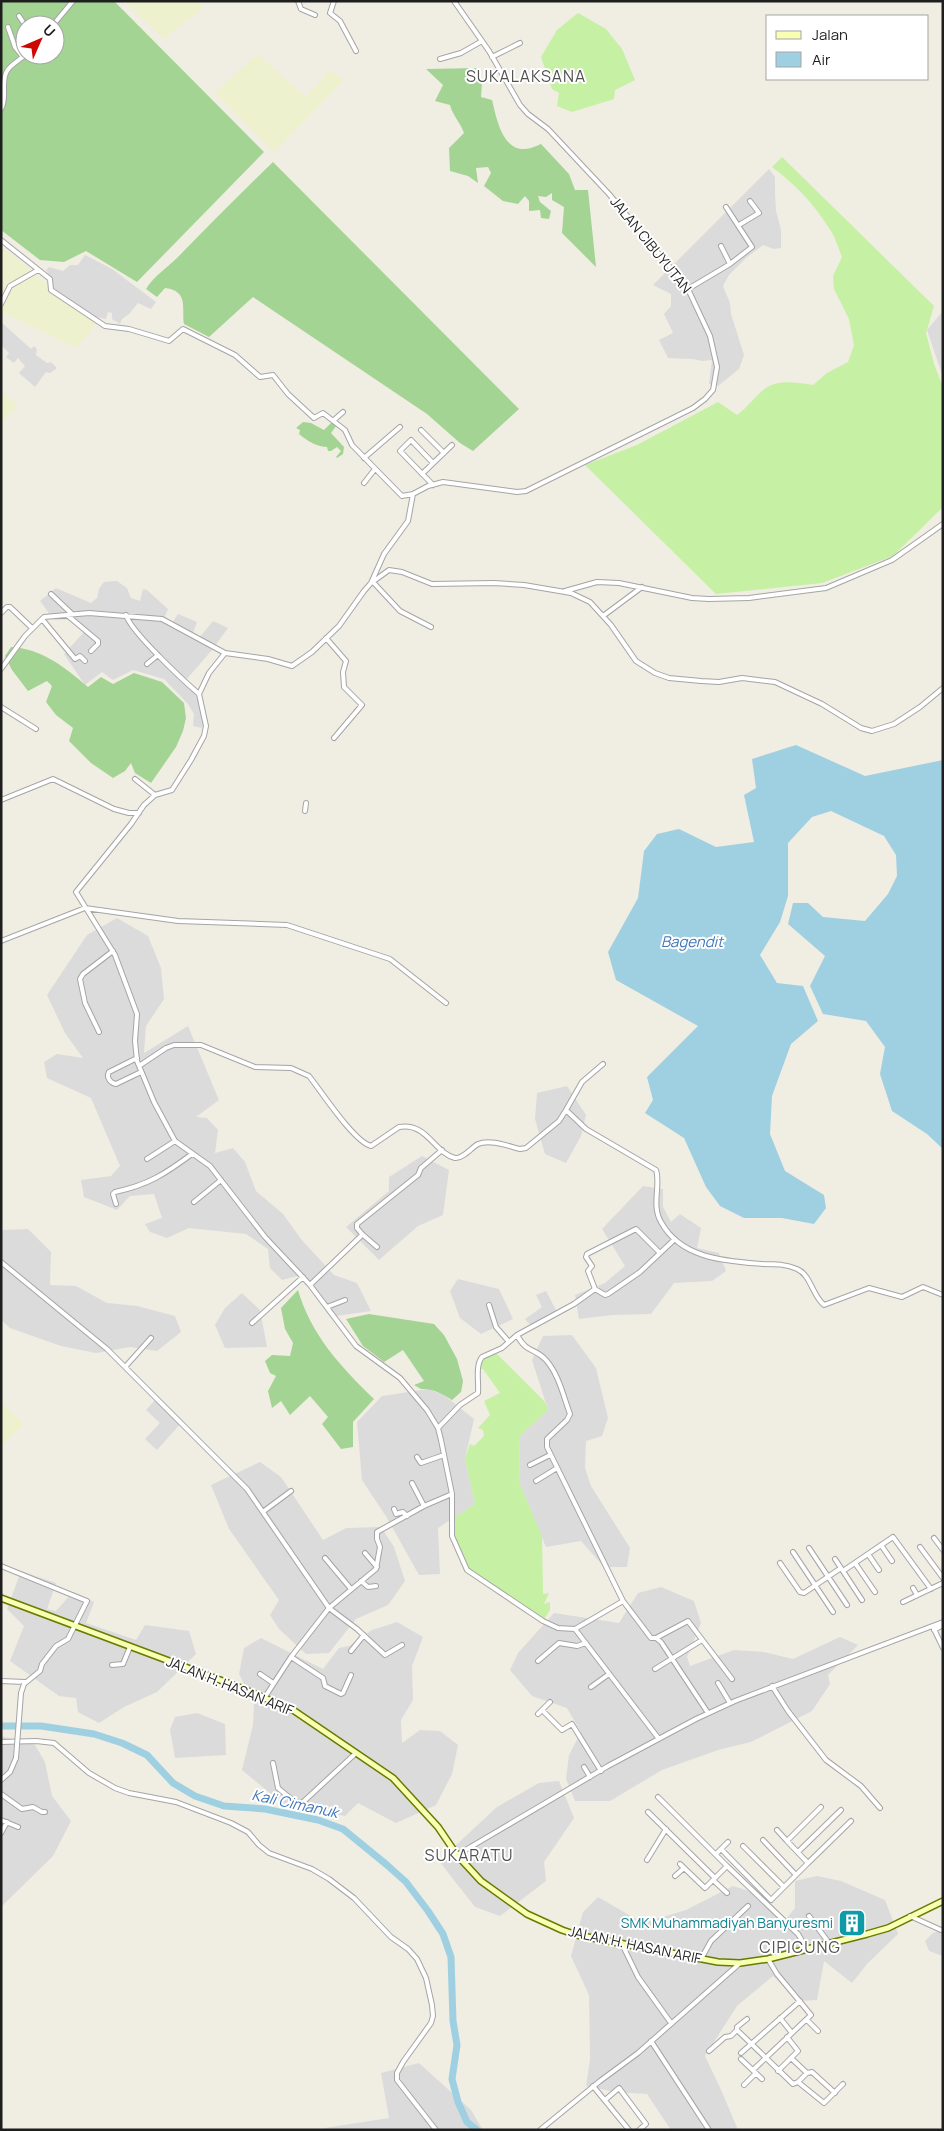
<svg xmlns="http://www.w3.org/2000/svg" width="944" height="2131" font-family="Manrope,sans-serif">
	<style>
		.residential { fill: #dcdbdb }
		.farmland { fill: #edf1cd }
		.grass { fill: #c6f0a4 }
		.forest { fill: #a4d494; fill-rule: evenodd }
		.water { fill: #9fd0e2 }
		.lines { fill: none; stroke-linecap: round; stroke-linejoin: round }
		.river { stroke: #9fd0e2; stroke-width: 7 }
		.minor-casing { stroke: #a5a5a5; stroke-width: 6 }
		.secondary-casing { stroke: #687b00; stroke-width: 8 }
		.minor { stroke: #fff; stroke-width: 4 }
		.secondary { stroke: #f8ffb3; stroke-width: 5 }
		.minor-bridge-casing { stroke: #a5a5a5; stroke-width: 6; stroke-linecap: butt }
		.minor-bridge { stroke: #fff; stroke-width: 4 }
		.labels { text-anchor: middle; stroke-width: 4; stroke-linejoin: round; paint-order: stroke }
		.street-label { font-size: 14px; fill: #1e1e1e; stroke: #fff }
		.culture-label { font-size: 14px; fill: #0d838f; stroke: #fff; text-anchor: end }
		.water-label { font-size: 15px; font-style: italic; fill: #4177b8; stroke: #fff }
		.quarter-label { font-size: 16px; letter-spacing: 1px; fill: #515151; stroke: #fff }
	</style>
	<rect width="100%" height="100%" fill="#f0ede3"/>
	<!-- residential -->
	<path class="residential" d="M769,169L775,177V194L776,211L781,230V248L774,249L763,245L746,258L729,275L723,286L730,303L731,314L744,355L739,369L718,386L709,384L712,360L702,361L693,359L668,358L659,340L673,333L664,314L671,306V294L653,285Z
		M85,255L112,269L156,302L151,309L138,303L129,314L122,319L120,324L112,319V313L108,312L106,319L91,316L49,295L52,281L46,270L49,267L63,271L70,265H78Z
		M943,311V377L927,330Z
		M1,322L31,349L34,346L37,349L36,355L47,363L51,362L57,368L50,373L46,372L35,387L19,373L25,366L18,358L14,363L6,357L9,353L1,345Z
		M117,581L127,588L131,598L140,601L143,589L147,590L168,609L164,618L172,623L178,614L197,622L193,633L200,637L213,621L228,628L212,650L186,680L196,689L204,718L202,728L193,726L194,714L188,704L164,679L133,670L113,680L102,672L85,685L64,654L84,632L73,619L54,620L40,601L56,588L91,603L97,598L99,589L104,582Z
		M117,918L148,936L161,968L164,999L146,1026L144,1053L188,1026L219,1100L196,1117L207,1118L218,1130L215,1153L233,1148L245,1162L256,1191L283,1214L301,1239L334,1275L357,1283L371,1311L330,1317L314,1294L298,1276L282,1280L270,1268L268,1249L246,1234L189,1228L167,1238L150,1232L145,1224L162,1218L154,1194L130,1196L117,1210L84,1197L81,1180L111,1176L120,1166L91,1098L47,1078L44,1062L57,1054L83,1058L65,1033L47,995L87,935Z
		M567,1086L586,1115L581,1136L566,1163L545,1154L535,1119L537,1093Z
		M422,1156L449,1170L443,1215L418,1226L379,1260L346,1227L389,1191V1177Z
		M643,1186L663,1189V1207L671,1222L680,1214L701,1228L697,1248L719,1253L726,1271L712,1281L674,1283L651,1314L612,1315L579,1319L575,1295L605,1283L625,1266L602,1229Z
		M28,1229L51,1252L50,1285L76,1286L107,1303L137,1306L175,1316L181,1332L157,1351L130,1347L96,1353L61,1346L10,1328L1,1320V1230Z
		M458,1279L499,1289L513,1319L481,1334L460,1318L450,1291Z
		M546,1291L557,1312L532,1327L525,1319L542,1307L536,1295Z
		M242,1293L260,1310L267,1347L225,1348L215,1325L225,1308Z
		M572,1335L596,1368L608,1418L602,1436L586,1441L585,1468L591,1486L630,1548L627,1567H604L581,1541L546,1547L519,1482L520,1436L548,1410L532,1360L543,1336Z
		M428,1389L444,1395L474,1419L465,1459L475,1504L438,1528L440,1574L419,1575L387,1518L362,1480L357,1422L382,1396Z
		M156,1399L182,1422L157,1450L145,1439L160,1423L146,1410Z
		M260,1462L281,1477L323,1540L346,1528L381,1527L394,1547L405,1581L388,1605L356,1619L329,1653L306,1654L279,1629L270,1615L279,1600L229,1529L211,1485Z
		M21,1571L56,1583L47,1609L56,1611L73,1592L94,1602L86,1623L136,1640L145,1625L189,1631L196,1654L157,1692L124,1707L99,1723L78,1712L76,1698L59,1696L10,1661L24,1626L7,1609Z
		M661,1587L694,1601L701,1623L687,1657L690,1666L734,1650L764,1652L793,1659L840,1637L858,1645L828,1675L830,1684L812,1711L751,1742L718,1750L662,1770L610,1801H575L566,1779L569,1755L581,1732L567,1708L532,1696L510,1670L518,1653L554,1613L619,1623L638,1593Z
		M397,1622L423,1637L412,1666L413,1700L401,1720L402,1743L420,1730L440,1731L458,1745L452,1774L436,1805L396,1823L358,1803L345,1816L282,1803L242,1770L253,1725L254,1703L239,1674L244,1648L261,1638L323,1669L339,1648L349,1646L372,1630Z
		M197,1713L225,1724L226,1755L175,1758L170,1730L175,1717Z
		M1,1736L35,1745L45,1762L52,1796L71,1821L53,1856L1,1907Z
		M559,1781L574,1818L544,1862L546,1881L500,1916L475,1907L439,1861L497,1807L539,1783Z
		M817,1876L841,1881L885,1900L898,1934L867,1964L852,1983L824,1961L817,2000L798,2001L773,1976L737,2006L705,2056L722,2092L738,2130H671L647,2094L615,2092L586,2086L590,2059L589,1995L571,1956L583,1912L598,1897L643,1923L686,1910L733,1886L762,1895L786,1919L795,1908V1881Z
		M943,1930V1956L929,1951L925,1941L933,1933Z
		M419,2063L471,2110L483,2130H325V2128L389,2118L381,2073Z"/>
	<!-- farmland -->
	<path class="farmland" d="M124,1H199L203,8L164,39Z
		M257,54L306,97L330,70L344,80L274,152L215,93Z
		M1,246L96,324L76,348L1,312Z
		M1,390L18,407L1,423Z
		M1,1402L24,1424L1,1446Z"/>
	<!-- grass -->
	<path class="grass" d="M578,13L606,29L622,49L635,80L615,90L614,99L572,112L557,106L559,93L552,89L541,57L557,30Z
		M782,157L934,306L926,333L934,364L943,387V507L893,556L822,583L716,594L585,465L637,445L718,402L737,415C748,407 756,395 766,388C780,379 798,383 813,385L827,373L848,362L854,345L849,319L834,289L833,276L842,257C838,247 835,236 829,228C814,204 794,183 772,167Z
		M495,1352L545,1402L548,1410L520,1436L519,1482L542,1536L543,1594L549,1593L544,1604L550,1602V1610L543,1621L469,1573L453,1540L452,1519L475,1504L465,1459L470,1444L474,1446L484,1436L483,1430L478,1428L490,1415L484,1401L500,1393L483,1369H479L480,1358Z"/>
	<!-- forest -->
	<path class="forest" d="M1,1H114L264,152L137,282L86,251L64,262L40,260L1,230ZM25,25H55V55H25Z
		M477,68L482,82L481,97L492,100C496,116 502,151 525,149C530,149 536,146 541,144L569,174L575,190H588L596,267L562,233L564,207L552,200V193L546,197L538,196L540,202L551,211L549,219L541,218L540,210L529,211V201L525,196L518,204L503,201L484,186L491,173L488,167L476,168L478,183L468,176L450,171L449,148L464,133C460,122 453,116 450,105L435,101L443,85L426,69Z
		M273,162L519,409L473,451L460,443L427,414L253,297L209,337L184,324C181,310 190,291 165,288L157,297L146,289C154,276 167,268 178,257C209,225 241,193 273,162Z
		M303,422L311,423L324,430L332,422L336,426L331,433L344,447L343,454L337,458L336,457L341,451L337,447L331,451H328L327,447C318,447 307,441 299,434L300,430L296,428Z
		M11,647C43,649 64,667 88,687L101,677L113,684L134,673L162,682L184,703L186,718L183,731L176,747L151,783L135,773L131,763L125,771L113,778L91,763L69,741L73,728L56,715L46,702L52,686L47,681L28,691L12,670L5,656Z
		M298,1290C311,1335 341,1367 374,1399L353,1422V1447L341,1449L322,1424L328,1417L310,1396L290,1415L281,1401L272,1408L268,1391L276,1376L270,1373L265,1361L272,1355L290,1356L293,1343L285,1329L281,1308Z
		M369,1314L434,1324L444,1335L457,1359L463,1381L461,1392L452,1400C443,1394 432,1388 421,1389L414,1385L424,1381L403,1350L384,1362L363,1346L346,1319Z"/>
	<!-- water -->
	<path class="water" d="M796,745L865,776L943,760V1149L927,1134L892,1111L880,1074L885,1047L866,1021L823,1014L810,986L825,956L788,924L793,903H808L823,917L865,921L888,894L897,876L896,855L884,836L831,811L812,817L788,843V896L780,922L760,955L777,983L803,986L818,1021L791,1044L772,1096L770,1134L785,1171L824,1195L826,1208L814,1224L782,1218H744L720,1206L706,1187L684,1138L645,1113L653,1100L647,1077L698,1026L616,980L608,952L638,898L644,851L657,834L679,829L716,847L754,842L744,795L756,788L752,759Z"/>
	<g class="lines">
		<!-- river -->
		<path class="river" d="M1,1726H41L94,1734L122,1743L147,1755L173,1783L195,1796L224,1806L265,1809L318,1820L343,1829L387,1865L406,1882L428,1911L443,1934L451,1957L453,2021L457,2045L452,2079L458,2102L467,2122L477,2130"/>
		<!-- minor casing -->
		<g class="minor-casing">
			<path id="minor" d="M298,1L301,9L315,15
				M334,1L330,13L340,21L356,51
				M19,16L25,25
				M53,25L73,1
				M8,27L15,47L23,57
				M492,57L520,43
				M440,59L461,53L482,41
				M1,109C8,98 0,83 7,71C11,64 20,60 25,55
				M739,225L759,213L750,201
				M1,240L50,279L51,290L105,326L129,329L169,341L183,329L235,355L260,377L273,375L288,394L314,418L323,413L345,430L352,445L402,496L413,494
				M721,246L730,264
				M688,289L730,264L752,247L726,207
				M1,304L10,286L38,270
				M334,420L343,412
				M421,430L444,453
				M364,458L400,427
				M422,474L452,445
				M364,483L375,469
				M433,485L400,451L411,440L433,463
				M373,582L400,611L431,627
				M371,583L384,554L408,521L413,494L428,486L443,482L517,492L526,491L693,408L705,399L713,390L717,367L710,336L688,289L609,194L548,129L528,114L520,105L489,51L454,1
				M565,591L597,582L619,583L692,598L709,599L749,598L826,588L892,560L943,524
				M51,594L72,614
				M1,613L7,607H10L32,628
				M67,615L98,641V644L91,651
				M126,615C131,632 184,681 199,694
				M603,616L642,587
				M42,619L75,659L80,656L85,661
				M326,638L346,661L343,672L344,687L362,705L334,738
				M225,653L209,673L199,694L206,726L204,736L191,760L172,790L155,795L144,805L131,824L76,892L115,955L137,1014L135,1041L137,1061L154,1102L175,1141L210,1166L265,1237L310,1285L356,1346L400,1378L427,1410L438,1428L441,1440L452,1494V1536L467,1570L543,1621L558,1628L575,1629L659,1739
				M147,664L158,655
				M1,669L25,636L44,617L89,613L162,619L225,653L268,659L292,666L312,652L339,626L364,591L371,583L389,570L402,572L432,584L494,583L524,585L571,593L590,602L611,625L636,661L655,673L669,678L701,681L719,682L742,678L775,682L822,704L861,728L872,731L894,724L920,707L943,688
				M1,707L36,729
				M135,779L155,795
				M1,800L53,779L114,809L129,813H139
				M305,811L306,803
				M1,941L85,908L178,921L287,925L390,959L446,1003
				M99,1032L85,1003L80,979L83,974L113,951
				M137,1058L109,1072C106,1077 110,1083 116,1084L141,1072
				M139,1066L166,1048L174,1045H201L255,1067L291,1068L309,1076C321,1091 354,1142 371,1146L399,1127C427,1122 434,1153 455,1158C463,1159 472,1147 478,1144C490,1139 508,1146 520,1149L526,1148L559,1121L566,1110L586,1129L656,1170C661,1185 651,1205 661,1222C681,1259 726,1261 763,1264C775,1264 786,1264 797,1269C811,1275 812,1295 824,1305L869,1288L902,1297L923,1287L943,1295
				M566,1110L582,1082L603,1064
				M147,1159L175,1141
				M194,1202L221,1180
				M116,1204L113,1194L115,1192C148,1185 165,1174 192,1154
				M362,1234L377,1247
				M1,1262L107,1349L247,1489L329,1608L291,1657L265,1697
				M310,1285L361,1236L362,1234L357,1228V1224L418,1175L421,1168L442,1150
				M595,1289L588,1271L592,1266L586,1257L587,1254L636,1229L660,1253
				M489,1305L496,1327L509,1342
				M327,1307L345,1300
				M252,1323L303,1277
				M517,1335C527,1354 534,1347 546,1360C559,1375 563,1395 570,1414L567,1420L547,1439V1447L623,1601L651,1638H656L688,1621L732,1679
				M126,1366L151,1338
				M438,1428L460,1405L478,1393C479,1382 475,1366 482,1357L502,1348L517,1335L574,1304L595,1289L605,1295L608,1294L640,1272L675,1239
				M417,1457L421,1463L444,1455
				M530,1465L550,1455
				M536,1481L557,1468
				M412,1483L424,1506
				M394,1509L396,1514L403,1512L407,1516
				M264,1511L291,1491
				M934,1538L943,1550
				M881,1545L892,1561
				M920,1547L943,1578
				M809,1548L847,1605
				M793,1552L833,1612
				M365,1553L377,1567
				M868,1554L879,1570
				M325,1558L351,1589
				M835,1559L862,1600
				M780,1563L800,1592L804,1593L841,1568
				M855,1563L875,1592
				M1,1566L87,1601L68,1639L56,1646L42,1664L40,1671L24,1684
				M843,1571L893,1537L931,1589
				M361,1581L368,1587L376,1586
				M913,1588L917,1595
				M903,1602L943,1583
				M933,1627L943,1648
				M575,1629L623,1601
				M934,1630L943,1625
				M656,1638L661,1642L708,1713
				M402,1645L385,1655L357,1629L329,1608L376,1569L380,1547L377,1539V1532L424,1506L452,1494
				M351,1651L364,1635
				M291,1657L323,1678L325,1686L341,1694L343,1693L351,1675
				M538,1661L559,1643L577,1646L586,1643
				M112,1665L123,1664L130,1647
				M655,1669L702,1640
				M260,1674L273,1683
				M1,1681L25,1682
				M718,1683L730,1703
				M772,1686L788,1711L826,1760L861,1786L880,1808
				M591,1687L609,1674
				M542,1710L562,1730L572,1724L601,1771
				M538,1714L550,1702
				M1,1742L36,1741L54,1743L89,1773L115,1788L129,1793L176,1802L231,1823L248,1832L259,1845L269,1853L312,1869L329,1879L354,1898L391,1937L408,1949L417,1959L426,1978L432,2005L433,2016L431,2023L403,2062L397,2073V2080L436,2130
				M273,1763L278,1788L295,1802L302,1803L356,1753
				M584,1767L590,1777
				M1,1780L10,1772L16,1758
				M1,1794L22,1809L33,1807L42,1812H45
				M658,1797L727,1866
				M821,1807L787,1841L808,1863L851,1821
				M648,1812L715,1878L727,1866L798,1934L807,1949
				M1,1820L18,1827
				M777,1830L787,1841
				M1,1833L7,1822
				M763,1840L796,1875
				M743,1846L784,1887
				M721,1849L771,1900
				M798,1852L841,1810
				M716,1854L728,1842
				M457,1855L608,1766L696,1719L735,1701L943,1622
				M647,1860L666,1829
				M680,1864L705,1888L715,1878
				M675,1876L684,1868
				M713,1880L727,1893
				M771,1900L808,1863
				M809,1916L829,1943
				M910,1916L941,1930
				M621,1942L638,1977L671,2023
				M701,1959L711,1941L748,1906
				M780,2018L792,2033
				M747,2019L737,2027V2030L793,2084L798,2082L824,2103L843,2084
				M807,2020L818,2031
				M651,2041L709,2130
				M709,2051L725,2037L731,2036L737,2030
				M741,2053L800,2001
				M791,2058L807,2073L812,2072L835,2093
				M741,2059L762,2079
				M753,2070L811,2015L777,1974L768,1959
				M778,2071L798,2051L787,2037
				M798,2082L807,2073
				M744,2085L756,2073
				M593,2086L629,2130
				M605,2100L619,2088L646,2124L639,2130
				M540,2130L600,2081L638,2053L739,1964"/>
		</g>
		<!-- secondary casing -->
		<g class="secondary-casing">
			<path id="secondary" d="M1,1598L236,1686L293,1710L393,1778L438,1827L457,1855L481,1881L527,1914L562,1930L577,1935L718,1962L740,1963L768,1959L867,1934L888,1928L943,1901"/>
		</g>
		<!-- minor -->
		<use href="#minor" class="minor"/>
		<!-- secondary -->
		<use href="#secondary" class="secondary"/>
		<!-- minor-bridge casing -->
		<g class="minor-bridge-casing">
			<path id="minor-bridge" d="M16,1758L21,1693L24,1684"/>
		</g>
		<!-- minor-bridge -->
		<use href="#minor-bridge" class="minor-bridge"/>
	</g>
	<!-- icons -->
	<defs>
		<g id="building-square" transform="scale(1.4375)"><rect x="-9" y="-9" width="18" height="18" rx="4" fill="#0f9aa8" stroke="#fff"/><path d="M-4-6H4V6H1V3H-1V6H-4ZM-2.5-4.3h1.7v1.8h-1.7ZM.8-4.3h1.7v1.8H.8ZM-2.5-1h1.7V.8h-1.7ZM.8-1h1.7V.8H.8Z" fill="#fff"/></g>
	</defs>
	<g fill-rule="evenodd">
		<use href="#building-square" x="852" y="1923"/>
	</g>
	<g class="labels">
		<!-- street labels -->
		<g class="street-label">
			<text transform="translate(651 245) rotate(51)" y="5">JALAN CIBUYUTAN</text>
			<text transform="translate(230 1686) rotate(22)" y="5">JALAN H. HASAN ARIF</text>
			<text transform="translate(635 1945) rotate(12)" y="5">JALAN H. HASAN ARIF</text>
		</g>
		<!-- culture labels -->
		<g class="culture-label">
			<text x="833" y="1928">SMK Muhammadiyah Banyuresmi</text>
		</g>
		<!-- water labels -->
		<g class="water-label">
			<text x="692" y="947">Bagendit</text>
			<text transform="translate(295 1804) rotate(12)" y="5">Kali Cimanuk</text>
		</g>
		<!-- quarter labels -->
		<g class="quarter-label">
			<text x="526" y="82">SUKALAKSANA</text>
			<text x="469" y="1861">SUKARATU</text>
			<text x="800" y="1953">CIPICUNG</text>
		</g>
	</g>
	<!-- border -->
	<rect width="944" height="2131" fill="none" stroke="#1e1e1e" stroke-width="5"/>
	<!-- legend -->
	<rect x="766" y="15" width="162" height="65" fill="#ffffff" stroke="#a5a5a5"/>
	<rect x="776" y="31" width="25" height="8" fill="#f8ffb3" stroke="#a5a5a5"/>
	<text x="812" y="40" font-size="15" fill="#1e1e1e">Jalan</text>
	<rect x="776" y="52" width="25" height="15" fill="#9fd0e2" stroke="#a5a5a5"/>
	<text x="812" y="65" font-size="15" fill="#1e1e1e">Air</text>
	<!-- north arrow -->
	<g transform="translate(40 40) rotate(45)"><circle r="24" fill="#ffffff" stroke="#a5a5a5"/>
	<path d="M0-4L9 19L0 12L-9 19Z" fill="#cd0800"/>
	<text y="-8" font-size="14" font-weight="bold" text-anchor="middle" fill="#1e1e1e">U</text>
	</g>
</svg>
